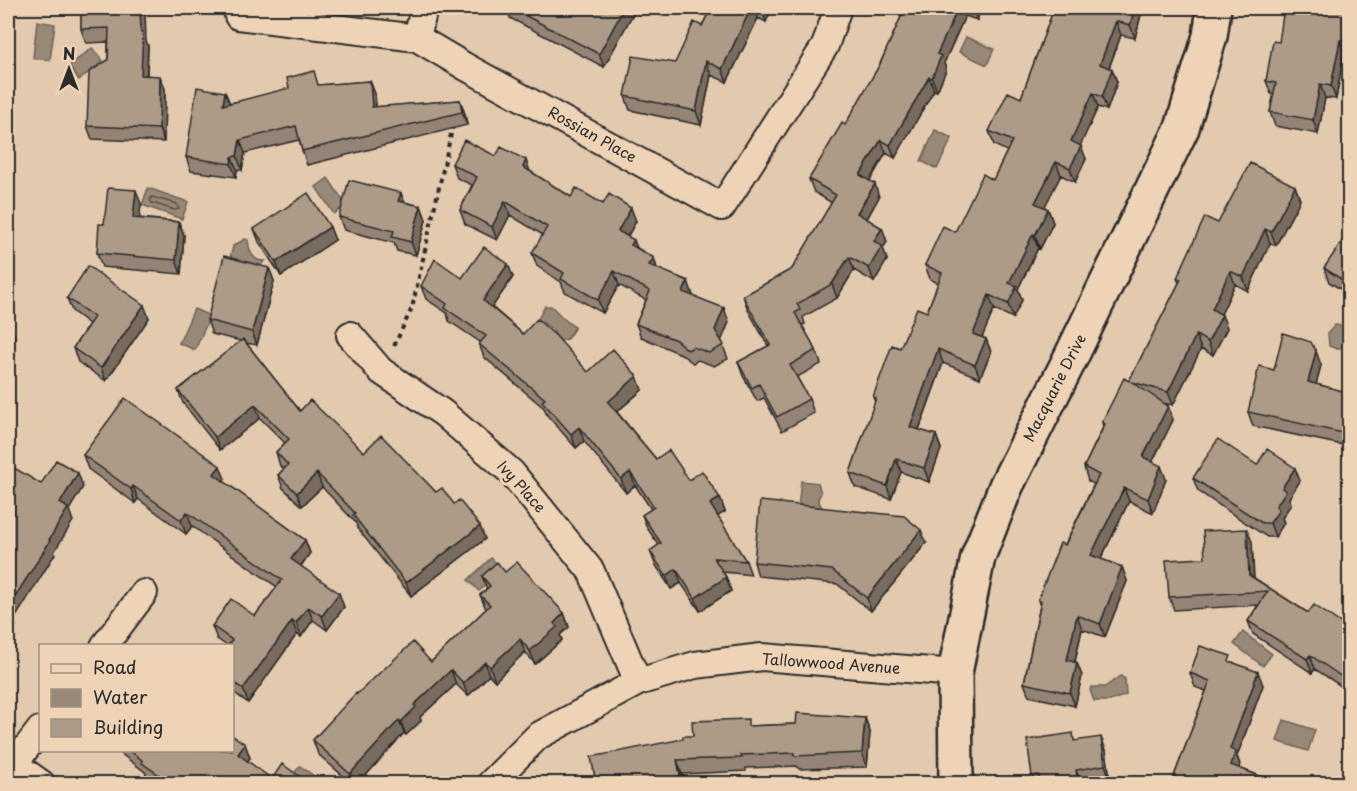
<svg xmlns="http://www.w3.org/2000/svg" width="1357" height="791" font-family="'Playpen Sans',sans-serif">
	<style>
		.green { fill: #c4af98; stroke: #786d62; stroke-width: 1.5 }
		.water { fill: #988877; stroke: #6c6359; stroke-width: 1.5 }
		.lines { fill: none; stroke-linecap: round; stroke-linejoin: round }
		.shore { stroke: #575049; stroke-width: 1.5 }
		.minor-casing { stroke: #2b2b2b; stroke-width: 30 }
		.secondary-casing { stroke: #2b2b2b; stroke-width: 38 }
		.path { stroke: #2b2b2b; stroke-width: 4; stroke-dasharray: 4.5 4.5; stroke-linecap: butt }
		.minor { stroke: #efd3b6; stroke-width: 26 }
		.secondary { stroke: #efd3b6; stroke-width: 33 }
		.wall { fill: #958474; stroke: #2b2b2b; stroke-width: 1.5 }
		.shaded-wall { fill: #796c5e; stroke: #2b2b2b; stroke-width: 1.5 }
		.building { fill: #ad9a87; stroke: #2b2b2b; stroke-width: 1.5 }
		.labels { text-anchor: middle; stroke-width: 6; stroke-linejoin: round; paint-order: stroke }
		.street-label { font-size: 15px; fill: #2b2b2b; stroke: #efd3b6 }
	</style>
	<rect width="100%" height="100%" fill="#e3c9ae"/>
	<filter id="ink" filterUnits="userSpaceOnUse"><feTurbulence type="fractalNoise" baseFrequency=".0167" numOctaves="2"/><feDisplacementMap in="SourceGraphic" scale="12" xChannelSelector="R" yChannelSelector="G"/><feConvolveMatrix kernelMatrix="1 2 1 2 8 2 1 2 1" color-interpolation-filters="sRGB"/></filter>
	<g filter="url(#ink)">
		<!-- green -->
		<path class="green" d="M1349,763V783H1335Z"/>
		<!-- water -->
		<path class="water" d="M37,21L55,24L50,60L33,58Z
			M966,37L994,49L987,65L959,52Z
			M92,48L103,61L79,80L69,66Z
			M935,130L952,138L937,169L921,161Z
			M328,178L346,205L334,214L316,187Z
			M148,188L188,202L182,219L142,205Z
			M245,239L248,240C249,250 252,262 265,261L258,267L229,263L233,246Z
			M545,306H551C560,314 565,322 575,327L567,339L559,341L552,329L538,319Z
			M194,309L210,316L195,350L179,343Z
			M1335,325L1349,327V351L1342,347L1337,349L1329,346L1328,333Z
			M801,481L818,483L821,493L818,499L821,506L828,512L797,516Z
			M491,558L502,569L479,591L468,580Z
			M1243,632L1272,654L1263,666L1234,644Z
			M1121,676L1125,679L1126,695L1110,701H1094L1090,690L1092,687H1105Z
			M1284,720L1315,730L1308,751L1277,741Z
			M300,766L324,783H300L291,777Z"/>
		<g class="lines">
			<!-- shore -->
			<path class="shore" d="M152,197L177,204L179,209L175,210L152,203L150,200Z"/>
			<!-- minor casing -->
			<g class="minor-casing">
				<path id="minor" d="M238,16L417,38L466,67L722,207L825,46L838,8
					M417,38L424,8
					M350,335L381,371L443,413L511,472L591,571L638,682
					M104,646L144,593
					M40,730L14,764L42,784
					M490,784L538,736L638,682L695,665L762,657L955,673"/>
			</g>
			<!-- secondary casing -->
			<g class="secondary-casing">
				<path id="secondary" d="M956,784L955,673L978,557L1006,486L1070,359L1182,128L1210,36L1214,8"/>
			</g>
			<!-- path -->
			<path class="path" d="M394,346L412,308L453,125"/>
			<!-- minor -->
			<use href="#minor" class="minor"/>
			<!-- secondary -->
			<use href="#secondary" class="secondary"/>
		</g>
		<!-- wall -->
		<path class="wall" d="M81,8L146,41L148,46L147,75L165,89L164,142L92,139L87,126L108,60V42L86,43L81,29Z
			M507,8H506H636L604,67L510,18Z
			M711,8H772L766,22L758,18L727,82L711,75L701,125L630,110L625,96L675,63L702,26Z
			M905,8H981L977,20L965,16L944,63L946,70L937,91L934,90L895,158L886,153L870,181L879,197L867,219L882,228L887,242L883,248L887,260L874,282L854,270L837,298L803,317L805,324L802,325L816,350L821,364L797,377L809,399L814,413L782,431L764,398L757,401L743,376L738,362L768,346L748,310L743,296L792,269L832,203L814,192L809,179L845,125L880,64Z
			M1050,8H1140L1142,11L1135,38L1121,35L1109,68L1112,69L1117,82L1107,110L1098,107L1080,145L1086,159L1075,182L1061,175L1044,207L1048,209L1053,223L1040,249L1038,248L1018,289L1022,300L1013,318L994,309L982,337L986,339L991,352L980,378L943,363L919,430L936,435L941,449L929,482L901,472L891,499L855,487L850,473L875,402L873,397L900,348L927,312L938,283L930,279L925,265L955,232L993,180L1007,151L994,145L989,131L1021,98L1052,14Z
			M1350,8V54L1344,53L1336,99L1325,98L1318,134L1275,126L1270,112L1274,95L1271,94L1266,81L1279,42Z
			M370,81L375,94L376,107L460,100L465,114L467,125L307,165L299,140L245,153L242,170H237L236,177L191,171L186,157L225,92L230,103L319,85Z
			M8,87L10,94L11,161H8L9,234H8Z
			M452,164L530,171L571,197L603,204L636,221L628,236L637,248L654,258L657,269L688,281L692,296L729,322L721,341L728,359L714,366L698,360L693,363L681,354L641,337L636,324L646,300L619,285L603,313L565,292L561,282L537,266L532,253L543,235L510,215L497,240L465,224L460,210L472,185L457,178Z
			M1295,186L1300,200L1276,245L1270,243L1248,291L1235,284L1221,314L1227,328L1213,355L1201,349L1173,405L1162,403L1168,406L1173,420L1152,462L1166,479L1153,513L1129,501L1101,559L1122,567L1127,581L1105,637L1082,629L1075,662L1077,663L1082,676L1075,706L1029,696L1024,683L1040,606L1038,600L1094,484L1088,481L1084,467L1103,427L1102,422L1129,381L1179,283L1177,278L1218,223Z
			M401,193L404,202L421,206L426,220L416,255L397,251L394,243L344,230L339,217Z
			M141,204L139,218L179,222L184,235L181,274L102,267L97,253L104,224Z
			M254,229L335,240L281,276L259,242Z
			M1350,235V295L1329,282L1324,268Z
			M269,268L274,281L257,345L246,343L300,411L364,452L436,492L454,504L485,539L411,596L358,529L356,523L322,487L302,506L283,488L278,475L284,469L280,466L276,452L285,443L260,418L220,450L183,403L178,390L241,341L212,334L207,320Z
			M513,277L492,307L523,334L588,372L642,390L617,412L656,459L720,498L725,512L717,516L746,561L751,575L723,572L726,577L731,591L700,611L681,583L671,589L655,564L650,551L659,545L647,528L642,515L651,509L635,485L626,493L584,441L576,448L547,415L544,408L484,357L479,344L480,342L449,321L447,313L426,299L421,286L462,278Z
			M67,298L149,318L106,381L78,362L73,348L89,324L72,311Z
			M1321,365L1316,384L1350,393V449L1348,448L1347,446L1253,426L1248,412L1274,370Z
			M83,455L225,479L223,481L305,540L310,553L301,566L344,607L327,630L313,620L301,637L297,634L248,703L232,691V645H226L217,639L212,626L255,616L277,587L192,526L186,534L138,499L135,503L88,469Z
			M1257,465L1300,481L1289,498L1291,504L1282,518L1284,523L1275,537H1267L1198,491L1193,478Z
			M1252,542L1254,578L1308,613L1345,626L1350,618V687L1347,690L1315,669L1312,673L1253,634L1248,621L1258,605L1174,610L1169,597L1205,558Z
			M926,543L871,611L837,584L758,576L754,562Z
			M505,572L564,613L569,627L560,635L562,640L535,664L525,652L495,681L489,675L468,696L456,684L420,717L421,721L406,735L404,733L359,783H351L318,754L313,740L357,694L431,662L486,609L480,595L487,589L482,576Z
			M1233,662L1263,685L1237,756L1240,765L1239,768L1278,783H1174L1173,779L1206,691L1195,687L1190,673Z
			M865,718L870,732L867,767L799,769L797,766L746,768V771L682,774L684,783H596L683,739L693,736L750,726L796,724Z
			M1075,741L1106,750L1110,779L1081,783H1035L1032,776Z
			M245,744L250,758L247,762L272,779L309,783H156L147,777L145,772L116,750H232Z"/>
		<!-- shaded-wall -->
		<path class="shaded-wall" d="M140,8H145L146,41L148,46L146,89L141,75Z
			M624,8H636L604,67L599,54Z
			M751,8H754L758,18L727,82L722,69Z
			M761,8H772L766,22Z
			M958,8H962L965,16L944,63L946,70L937,91L932,78L937,54Z
			M972,8H981L977,20Z
			M1135,8H1140L1142,11L1135,38L1130,25Z
			M1116,21L1121,35L1105,78L1100,64Z
			M1340,40L1344,53L1336,99L1331,86Z
			M706,61L711,75L701,125L696,111Z
			M1112,69L1117,82L1107,110L1102,97Z
			M160,76L165,89L164,142L159,129Z
			M929,77L934,90L895,158L890,145Z
			M370,81L375,94L377,121L372,107Z
			M1320,84L1325,98L1318,134L1313,120Z
			M8,87L10,94L11,161L8,151Z
			M225,92L230,105H223Z
			M1093,93L1098,107L1076,155L1071,141Z
			M460,100L465,114L467,125L462,112Z
			M240,140L245,153L242,170L237,156Z
			M881,140L886,153L865,188L860,175Z
			M1081,146L1086,159L1075,182L1070,168Z
			M232,157L237,170L236,177L231,164Z
			M8,159V161L9,234L8,229Z
			M526,160L531,174L523,167Z
			M1056,162L1061,175L1040,216L1035,203Z
			M875,184L879,197L862,227L857,213Z
			M1295,186L1300,200L1276,245L1271,232Z
			M136,190L141,204L138,232L133,218Z
			M401,193L406,207L398,201Z
			M505,201L510,215L497,240L492,227Z
			M421,206L426,220L416,255L411,242Z
			M631,208L636,221L623,244L618,231Z
			M1048,209L1053,223L1040,249L1035,235Z
			M179,222L184,235L181,274L176,260Z
			M330,227L335,240L281,276L276,262Z
			M882,228L887,242L883,248L887,260L874,282L869,268L874,241Z
			M1265,229L1270,243L1248,291L1243,277Z
			M1033,234L1038,248L1018,289L1022,300L1013,318L1008,304L1009,283Z
			M634,240L639,253L631,245Z
			M849,257L854,270L837,298L832,284Z
			M654,258L658,272L649,265Z
			M508,264L513,277L488,313L483,300Z
			M269,268L274,281L257,345L252,332Z
			M614,271L619,285L603,313L598,300Z
			M1230,271L1235,284L1217,323L1212,309Z
			M688,281L693,295L688,305L683,292Z
			M989,295L994,309L978,347L973,334Z
			M144,305L149,318L106,381L101,368Z
			M724,308L729,322L720,344L715,330Z
			M1222,315L1227,328L1213,355L1208,342Z
			M10,324L15,337L8,359V331Z
			M1196,335L1201,349L1173,405L1168,392Z
			M986,339L991,352L980,378L975,365Z
			M938,349L943,363L915,440L910,427Z
			M1316,351L1321,365L1313,396L1308,382Z
			M637,376L642,390L613,415L608,402Z
			M255,405L260,418L220,450L215,437Z
			M1168,406L1173,420L1148,471L1143,457Z
			M579,427L584,441L576,448L571,434Z
			M936,435L941,449L929,482L924,468Z
			M896,459L901,472L891,499L887,486Z
			M220,466L225,479L219,488L214,474Z
			M1161,466L1166,479L1153,513L1148,499Z
			M1295,468L1300,481L1289,498L1291,504L1282,518L1284,523L1275,537L1270,523L1282,488Z
			M630,472L635,485L626,493L621,479Z
			M78,473L83,487L69,510L73,521L54,552L55,554L14,620L16,626L8,637V608L49,540L60,503Z
			M317,473L322,487L302,506L297,493Z
			M133,486L138,499L135,503L131,489Z
			M1124,488L1129,501L1096,569L1091,555Z
			M720,498L725,512L715,518L710,504Z
			M187,512L192,526L186,534L181,520Z
			M480,526L485,539L411,596L406,583Z
			M1247,529L1252,542L1254,589L1249,575Z
			M921,530L926,543L871,611L867,598Z
			M305,540L310,553L296,572L291,559Z
			M1122,567L1127,581L1105,637L1100,624Z
			M676,569L681,583L671,589L666,576Z
			M726,577L731,591L700,611L695,598Z
			M339,593L344,607L327,630L322,616Z
			M308,607L313,620L301,637L296,623Z
			M564,613L569,627L560,635L562,640L535,664L530,651L554,623Z
			M1077,615L1082,629L1072,673L1067,660Z
			M292,621L297,634L248,703L243,689Z
			M520,639L525,652L495,681L490,667Z
			M1310,655L1315,669L1312,673L1307,659Z
			M485,662L489,675L468,696L463,683Z
			M1077,663L1082,676L1075,706L1070,693Z
			M451,670L456,684L420,717L421,721L406,735L401,722L414,705Z
			M1258,672L1263,685L1237,756L1240,765L1235,778L1231,765L1230,749Z
			M1344,673L1349,687L1347,690L1342,677Z
			M865,718L870,732L867,767L862,753Z
			M399,720L404,733L359,783H354L350,774Z
			M1101,737L1106,750L1110,779L1105,765Z
			M245,744L250,758L243,768L238,754Z
			M677,760L682,774L684,783H682L681,780Z
			M1076,770L1081,783H1078Z"/>
		<!-- building -->
		<path class="building" d="M81,8H140L141,32H143L141,75L160,76L159,129L87,126L89,72L108,60L109,28L81,29Z
			M511,8H624L599,54Z
			M711,8H751L722,69L706,61L696,111L625,96L633,56L675,63L694,22L702,26Z
			M905,8H958L937,54L941,56L932,78L929,77L890,145L881,140L860,175L875,184L857,213L882,228L874,241L882,246L869,268L849,257L832,284L797,304L800,310L795,313L816,350L790,365L809,399L777,417L759,384L752,388L738,362L770,345L743,296L792,269L836,195L809,179L842,123L845,125L880,64Z
			M1054,8H1135L1130,25L1116,21L1100,64L1112,69L1102,97L1093,93L1071,141L1081,146L1070,168L1056,162L1035,203L1048,209L1035,235L1033,234L1009,283L1017,286L1008,304L989,295L973,334L986,339L975,365L938,349L910,427L936,435L924,468L896,459L887,486L850,473L876,398L873,397L892,345L900,348L917,308L927,312L942,273L925,265L943,226L955,232L983,174L993,180L1012,141L989,131L1008,92L1021,98Z
			M1284,8H1350V41L1340,40L1331,86L1320,84L1313,120L1270,112L1276,83L1266,81L1273,41L1279,42Z
			M314,71L318,85L370,81L372,107L460,100L462,112L302,151L296,126L240,140L237,156L232,157L231,164L186,157L197,87L225,92L223,105L289,88L287,78Z
			M464,140L496,156L501,147L526,160L523,167L571,197L576,188L603,204L609,194L631,208L618,231L634,240L631,245L654,258L649,265L688,281L683,292L724,308L715,330L724,345L709,353L693,347L688,350L676,340L636,324L650,291L614,271L598,300L561,279L564,273L532,253L547,227L505,201L492,227L460,210L477,177L452,164Z
			M1250,163L1295,186L1271,232L1265,229L1243,277L1230,271L1212,309L1222,315L1208,342L1196,335L1168,392L1132,382L1168,406L1143,457L1161,466L1148,499L1124,488L1091,555L1122,567L1100,624L1077,615L1067,660L1077,663L1070,693L1024,683L1041,601L1038,600L1060,543L1065,545L1099,475L1084,467L1105,424L1102,422L1124,378L1129,381L1181,279L1177,278L1205,217L1218,223Z
			M349,180L401,193L398,201L421,206L411,242L392,237L394,231L339,217Z
			M108,188L136,190L133,218L179,222L176,260L97,253L99,224H104Z
			M308,193L330,227L276,262L254,229Z
			M1347,234L1350,235V285L1324,268Z
			M484,247L508,264L483,300L523,334L537,319L556,336L588,372L613,349L637,376L608,402L656,459L669,450L689,480L702,471L720,498L710,504L746,561L714,558L726,577L695,598L676,569L666,576L650,551L661,543L642,515L654,507L630,472L621,479L579,427L571,434L542,401L545,399L479,344L486,336L445,308L447,304L421,286L435,259L462,278Z
			M224,256L269,268L252,332L207,320Z
			M88,266L144,305L101,368L73,348L94,317L67,298Z
			M1283,333L1311,342L1316,351L1308,382L1350,393V436L1343,435V433L1248,412L1259,366L1274,370Z
			M243,339L300,411L310,400L364,452L381,435L436,492L442,488L454,504L459,500L480,526L406,583L353,515L355,513L317,473L297,493L278,475L288,465L276,452L289,439L255,405L215,437L178,390Z
			M125,398L220,466L214,474L305,540L291,559L339,593L322,616L308,607L296,623L292,621L243,689L232,681V645H228L232,640L212,626L231,599L255,616L282,580L187,512L181,520L133,486L131,489L83,455Z
			M1218,439L1257,465L1267,449L1295,468L1282,488L1286,491L1276,506L1279,510L1270,523H1262L1193,478Z
			M56,460L78,473L60,503L68,508L49,540L50,541L8,608V464L41,484Z
			M760,501L904,516L921,530L867,598L832,570L754,562Z
			M1247,529L1249,575L1308,613L1314,605L1345,626L1350,618V677L1344,673L1342,677L1310,655L1307,659L1248,621L1268,591L1169,597L1166,560L1205,558L1203,531Z
			M497,562L505,572L517,562L564,613L554,623L557,627L530,651L520,639L490,667L485,662L463,683L451,670L414,705L416,707L401,722L399,720L350,774L313,740L356,693L357,694L413,642L431,662L490,605L480,595L490,586L482,576Z
			M8,610L11,612L8,617Z
			M1200,646L1231,656L1229,661L1258,672L1230,749L1236,752L1231,765L1278,783H1184L1173,779L1210,681L1190,673Z
			M797,713L865,718L862,753L794,756V753L741,755L742,758L677,760L681,780L665,783H596L591,757L683,739V736H693L692,721L748,719V726L796,724Z
			M1073,733L1074,741L1101,737L1105,765L1076,770L1078,783H1040L1039,775L1032,776L1027,740Z
			M232,735L245,744L238,754L272,779L282,764L309,783H171L142,763L143,761L129,750H232Z"/>
	</g>
	<g class="labels">
		<!-- street labels -->
		<g class="street-label">
			<text transform="translate(592 135) rotate(29)" y="5">Rossian Place</text>
			<text transform="translate(1055 388) rotate(-63)" y="5">Macquarie Drive</text>
			<text transform="translate(521 487) rotate(48)" y="5">Ivy Place</text>
			<text transform="translate(831 664) rotate(4)" y="5">Tallowwood Avenue</text>
		</g>
	</g>
	<!-- margin -->
	<rect width="1357" height="791" fill="none" stroke="#efd3b6" stroke-width="30"/>
	<rect x="15" y="15" width="1327" height="761" fill="none" stroke="#2b2b2b" stroke-width="2" filter="url(#ink)"/>
	<!-- legend -->
	<rect x="39" y="644" width="195" height="108" fill="#efd3b6" stroke="#a1907e" stroke-width="1.5"/>
	<rect x="51" y="664" width="30" height="9" fill="#efd3b6" stroke="#a1907e" stroke-width="1.5"/>
	<text x="93" y="674" font-size="18" fill="#2b2b2b">Road</text>
	<rect x="51" y="689" width="30" height="18" fill="#988877" stroke="#a1907e" stroke-width="1.5"/>
	<text x="93" y="704" font-size="18" fill="#2b2b2b">Water</text>
	<rect x="51" y="719" width="30" height="18" fill="#ad9a87" stroke="#a1907e" stroke-width="1.5"/>
	<text x="93" y="734" font-size="18" fill="#2b2b2b">Building</text>
	<!-- north arrow -->
	<g transform="translate(69 69)" stroke="#efd3b6" stroke-width="4.5" paint-order="stroke">
	<path d="M0-4.5L10 22L0 15L-10 22Z" fill="#2b2b2b"/>
	<text y="-9" font-size="16" font-weight="bold" text-anchor="middle" fill="#2b2b2b">N</text>
	</g>
</svg>
